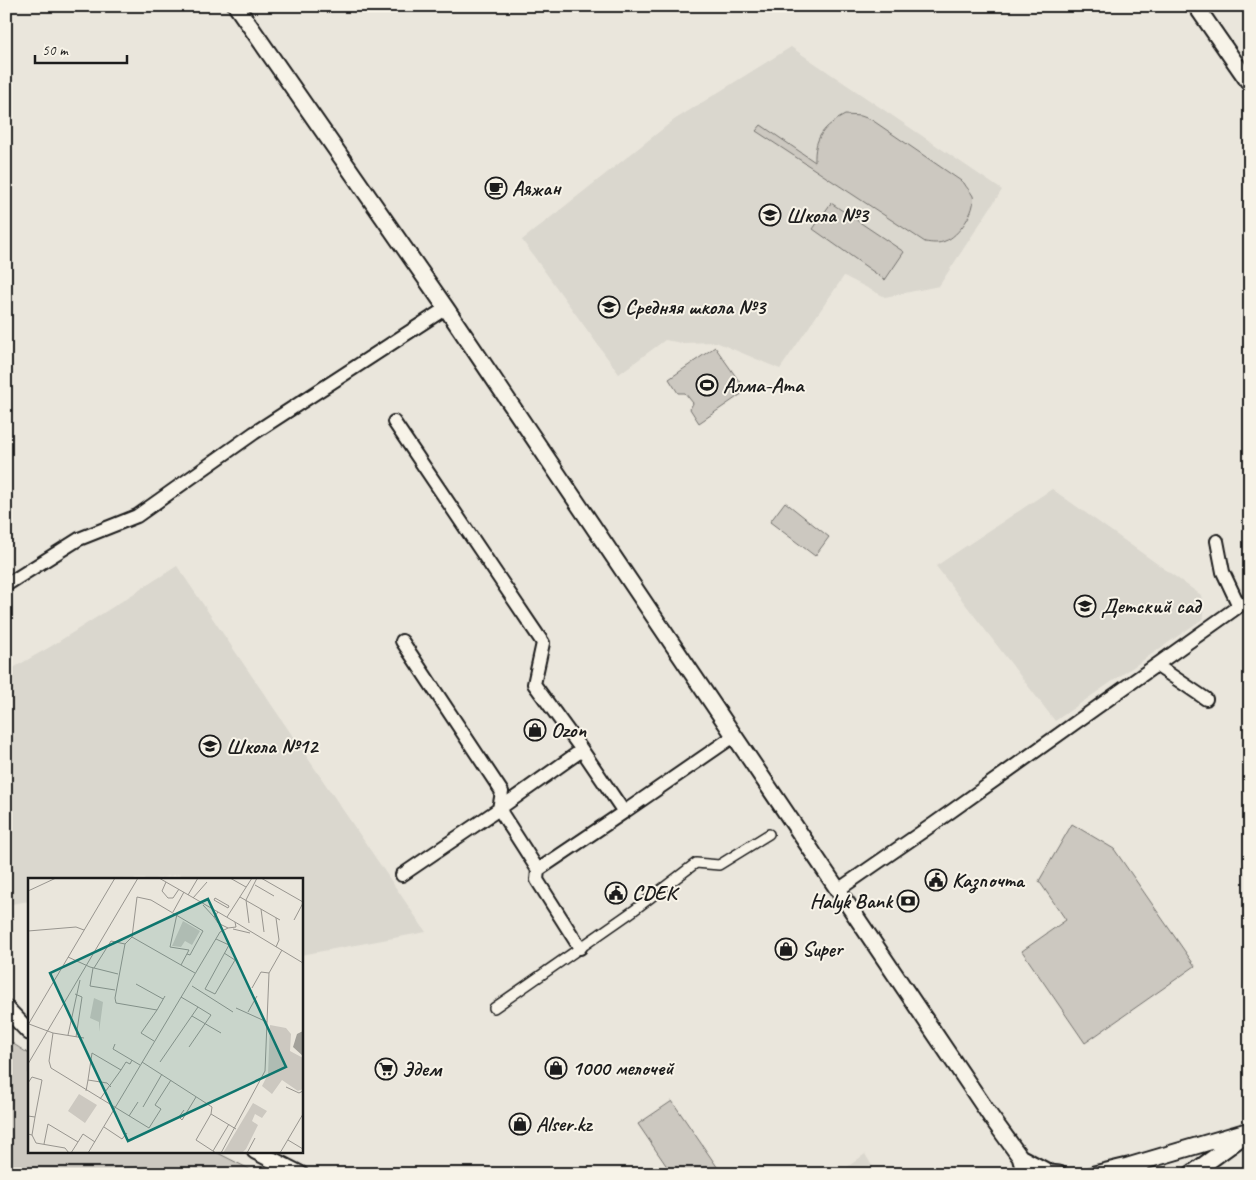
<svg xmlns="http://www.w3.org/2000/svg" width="1256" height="1180" font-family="Caveat,sans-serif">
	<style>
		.built { fill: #dad7ce }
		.green { fill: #ccc8c0; stroke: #74726e }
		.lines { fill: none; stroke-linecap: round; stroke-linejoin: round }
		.pedestrian-casing { stroke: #1c1c1c; stroke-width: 12 }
		.minor-casing { stroke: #1c1c1c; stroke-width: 16 }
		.tertiary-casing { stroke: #1c1c1c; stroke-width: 19 }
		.pedestrian { stroke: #f7f3e8; stroke-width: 9 }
		.minor { stroke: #f7f3e8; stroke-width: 12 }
		.tertiary { stroke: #f7f3e8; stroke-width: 15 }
		.labels { text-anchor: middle; stroke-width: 4; stroke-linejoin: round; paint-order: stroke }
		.poi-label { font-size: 21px; font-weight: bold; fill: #1c1c1c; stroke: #f7f3e8; text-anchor: start }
		.inset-road { fill: none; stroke: #98958f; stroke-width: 1 }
		.view { fill: #0f766e; fill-opacity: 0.15; stroke: #0f766e; stroke-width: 2.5 }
		.inset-edge { fill: none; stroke: #1c1c1c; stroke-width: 2.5 }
	</style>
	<rect width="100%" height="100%" fill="#eae6dc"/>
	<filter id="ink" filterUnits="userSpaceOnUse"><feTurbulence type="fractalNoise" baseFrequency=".02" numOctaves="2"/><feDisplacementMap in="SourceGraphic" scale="10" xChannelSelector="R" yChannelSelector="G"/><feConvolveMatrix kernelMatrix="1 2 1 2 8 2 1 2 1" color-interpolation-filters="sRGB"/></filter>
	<g filter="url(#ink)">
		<!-- built -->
		<path class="built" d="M791,47L1002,190L939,286L885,297L844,276L780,369L716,342L682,343L665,340L619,374L522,240L674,120Z
			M1052,489L1201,595L1204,618L1055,721L936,566Z
			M177,566L426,932L301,955V879H179L181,874L155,879H29V901L6,905V672L50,647Z
			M865,1154L877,1174H838Z"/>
		<!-- green -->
		<path class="green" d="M845,115L861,116L872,120L964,183C966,187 971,192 973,196C977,210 958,237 945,241C939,244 932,243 925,242L756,131L761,125L815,162C814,137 824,126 845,115Z
			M831,203L904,252L885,280L813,229Z
			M715,347L746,391L699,423L690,409L693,403L685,393H678L669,379Z
			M785,502L829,537L815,556L770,522Z
			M1072,824L1114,849L1195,966L1085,1043L1022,951L1066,920L1039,881Z
			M6,1038L15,1045L29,1054V1151H214L259,1174H6Z
			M672,1101L722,1174H672L638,1124Z"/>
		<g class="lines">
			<!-- pedestrian casing -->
			<g class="pedestrian-casing">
				<path id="pedestrian" d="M494,1008L633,911L696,863L719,865L769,834"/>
			</g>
			<!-- minor casing -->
			<g class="minor-casing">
				<path id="minor" d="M394,422L543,643L534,684L582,750L624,812L734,736
					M6,585L79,539L137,516L254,433L446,308
					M402,641L502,792L499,809L538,870L624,812
					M1156,665L1206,699
					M538,870L537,880L580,948
					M402,875L499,809L582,750
					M838,890L932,825L1239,606L1223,572L1217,541"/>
			</g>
			<!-- tertiary casing -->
			<g class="tertiary-casing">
				<path id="tertiary" d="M236,6L446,308L991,1117L1020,1157L1025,1174
					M1196,6L1250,84
					M6,1008L29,1032
					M255,1151L300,1174
					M1020,1157L1050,1173L1059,1174
					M1128,1166L1250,1130
					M1094,1174L1128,1166L1142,1174
					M1191,1174L1245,1135"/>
			</g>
			<!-- pedestrian -->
			<use href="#pedestrian" class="pedestrian"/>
			<!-- minor -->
			<use href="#minor" class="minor"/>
			<!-- tertiary -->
			<use href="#tertiary" class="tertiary"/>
		</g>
	</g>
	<!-- icons -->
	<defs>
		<g id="cafe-ring" transform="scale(1.125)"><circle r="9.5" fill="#f7f3e8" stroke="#1c1c1c" stroke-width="1.5"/><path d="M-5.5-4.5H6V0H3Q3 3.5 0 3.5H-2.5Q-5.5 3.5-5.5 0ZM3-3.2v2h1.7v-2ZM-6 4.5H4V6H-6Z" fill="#1c1c1c"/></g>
		<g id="school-ring" transform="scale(1.125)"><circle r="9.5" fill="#f7f3e8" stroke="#1c1c1c" stroke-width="1.5"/><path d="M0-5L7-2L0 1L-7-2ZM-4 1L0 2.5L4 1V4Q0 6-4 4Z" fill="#1c1c1c"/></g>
		<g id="stadium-ring" transform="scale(1.125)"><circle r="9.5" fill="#f7f3e8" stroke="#1c1c1c" stroke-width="1.5"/><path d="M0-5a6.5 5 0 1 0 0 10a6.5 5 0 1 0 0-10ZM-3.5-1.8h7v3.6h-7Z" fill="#1c1c1c"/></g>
		<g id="shop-ring" transform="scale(1.125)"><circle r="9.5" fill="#f7f3e8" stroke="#1c1c1c" stroke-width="1.5"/><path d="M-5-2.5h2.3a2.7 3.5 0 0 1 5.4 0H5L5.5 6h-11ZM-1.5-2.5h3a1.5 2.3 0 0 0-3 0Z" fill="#1c1c1c"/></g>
		<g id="civic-ring" transform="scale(1.125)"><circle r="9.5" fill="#f7f3e8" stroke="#1c1c1c" stroke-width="1.5"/><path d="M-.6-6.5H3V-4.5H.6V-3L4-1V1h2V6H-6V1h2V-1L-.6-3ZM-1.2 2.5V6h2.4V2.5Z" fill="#1c1c1c"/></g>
		<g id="bank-ring" transform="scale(1.125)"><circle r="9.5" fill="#f7f3e8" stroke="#1c1c1c" stroke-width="1.5"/><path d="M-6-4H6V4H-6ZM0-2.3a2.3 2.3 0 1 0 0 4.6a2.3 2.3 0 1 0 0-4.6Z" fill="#1c1c1c"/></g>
		<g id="supermarket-ring" transform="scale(1.125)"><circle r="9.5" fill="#f7f3e8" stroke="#1c1c1c" stroke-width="1.5"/><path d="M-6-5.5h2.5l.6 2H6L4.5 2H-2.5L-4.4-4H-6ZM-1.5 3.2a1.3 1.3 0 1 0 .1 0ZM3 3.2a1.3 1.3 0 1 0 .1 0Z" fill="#1c1c1c"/></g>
	</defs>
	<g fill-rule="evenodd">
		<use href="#cafe-ring" x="496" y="188"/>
		<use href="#school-ring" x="770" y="215"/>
		<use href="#school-ring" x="609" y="307"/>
		<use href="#stadium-ring" x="707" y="385"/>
		<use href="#school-ring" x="1085" y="606"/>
		<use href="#shop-ring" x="535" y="730"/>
		<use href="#school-ring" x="210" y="746"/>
		<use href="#civic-ring" x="936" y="880"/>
		<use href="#civic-ring" x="616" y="893"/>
		<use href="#bank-ring" x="908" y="901"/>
		<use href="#shop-ring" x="786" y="949"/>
		<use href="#shop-ring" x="556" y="1068"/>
		<use href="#supermarket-ring" x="386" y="1069"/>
		<use href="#shop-ring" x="520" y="1124"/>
	</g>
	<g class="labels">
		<!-- poi labels -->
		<g class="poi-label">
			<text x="512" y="195">Аяжан</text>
			<text x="786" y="222">Школа №3</text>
			<text x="625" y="314">Средняя школа №3</text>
			<text x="723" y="392">Алма-Ата</text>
			<text x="1101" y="613">Детский сад</text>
			<text x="551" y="737">Ozon</text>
			<text x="226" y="753">Школа №12</text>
			<text x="952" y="887">Казпочта</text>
			<text x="632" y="900">CDEK</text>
			<text x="892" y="908" text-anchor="end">Halyk Bank</text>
			<text x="802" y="956">Super</text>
			<text x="572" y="1075">1000 мелочей</text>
			<text x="402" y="1076">Эдем</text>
			<text x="536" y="1131">Alser.kz</text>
		</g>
	</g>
	<!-- overview -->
	<g transform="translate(28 878)">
		<rect width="275" height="275" fill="#eae6dc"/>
		<path d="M155,43L172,53L164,67L157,63L153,69L144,68ZM66,120L75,124L71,154V144L62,140ZM242,147L258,150L263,156L262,173L275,180V211L270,213L254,202L244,216L234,208L240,196ZM51,216L69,227L57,245L40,233ZM225,225L239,233L234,240L227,236L224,243L230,247L218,271L214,275H195Z" fill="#ccc8c0"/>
		<path d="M275,153V178L265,169L269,156Z" fill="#a3a19a"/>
		<path class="inset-road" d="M131,0L190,34M202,0L218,9M233,0L275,24M138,4L134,13L140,20H145L151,11M227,7L246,18M0,13L28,0M160,17L170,0M212,19L252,42M165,20L179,4M187,20L201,28L200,30L186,22ZM175,27L186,39M233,31L236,54M145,34L156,14M190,34L207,44L208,49L200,50L190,45L186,39ZM149,36L142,69L161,72L153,87M199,39L224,0M248,40L251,62L248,69M266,42L275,25M207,44L275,85M221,45L218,22L229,0M205,51L222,55M0,53L48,49L56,52M104,59L167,95M188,61L201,67L177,111L187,116L207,82L196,75M40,79L62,89L90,96M65,90L62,108L87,112M66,90L83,63L97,66M108,106L135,121M164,108L205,134M224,110L233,94L241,95M47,116L54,119L48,159M208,130L239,144M129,132L137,118M220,134L229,118M164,138L193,155M1,146L25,155L56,160M0,147L87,0M25,155L21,183L23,190L121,250L133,231L127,227L143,202M40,157L52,102M126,163L113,155L129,132L88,125L87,120L97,66L104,59L109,19L123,22L175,53L162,77L159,76M87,166L85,171L112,187M161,169L183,137L170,129M114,184L184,229L183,236L168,262L188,275M132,184L170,129L153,119M0,186L110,0M93,192L98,184L102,186L104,182M60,202L64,175L93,192L72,221M0,205L4,199L14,202L7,239L0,238M258,209L271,215L275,213M58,213L60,202L79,205L83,209M115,229L134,196M156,232L151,239L154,242L168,219M183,236L208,251M101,238L110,224M76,249L94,261L99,255M0,256L4,257L7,239M4,257L8,265L37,270L41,275M260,262L275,271M16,266L20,246L50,264M185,273L201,246M43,275L55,256L67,264M60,275L192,54L200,50M193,275L237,193L241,95L254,72M219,275L227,260M252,275L275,236"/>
		<path class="view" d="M180,21L258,189L100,263L22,95Z"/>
		<rect width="275" height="275" class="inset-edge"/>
	</g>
	<!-- margin -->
	<rect width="1256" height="1180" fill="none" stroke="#f7f3e8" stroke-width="25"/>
	<rect x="12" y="12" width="1231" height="1155" fill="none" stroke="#1c1c1c" stroke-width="2" filter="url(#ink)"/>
	<!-- scale -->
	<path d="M35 55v8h92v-8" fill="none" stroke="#1c1c1c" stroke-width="2.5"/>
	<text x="42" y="55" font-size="15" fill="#1c1c1c" stroke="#f7f3e8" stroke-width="4" paint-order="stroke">50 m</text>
</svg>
